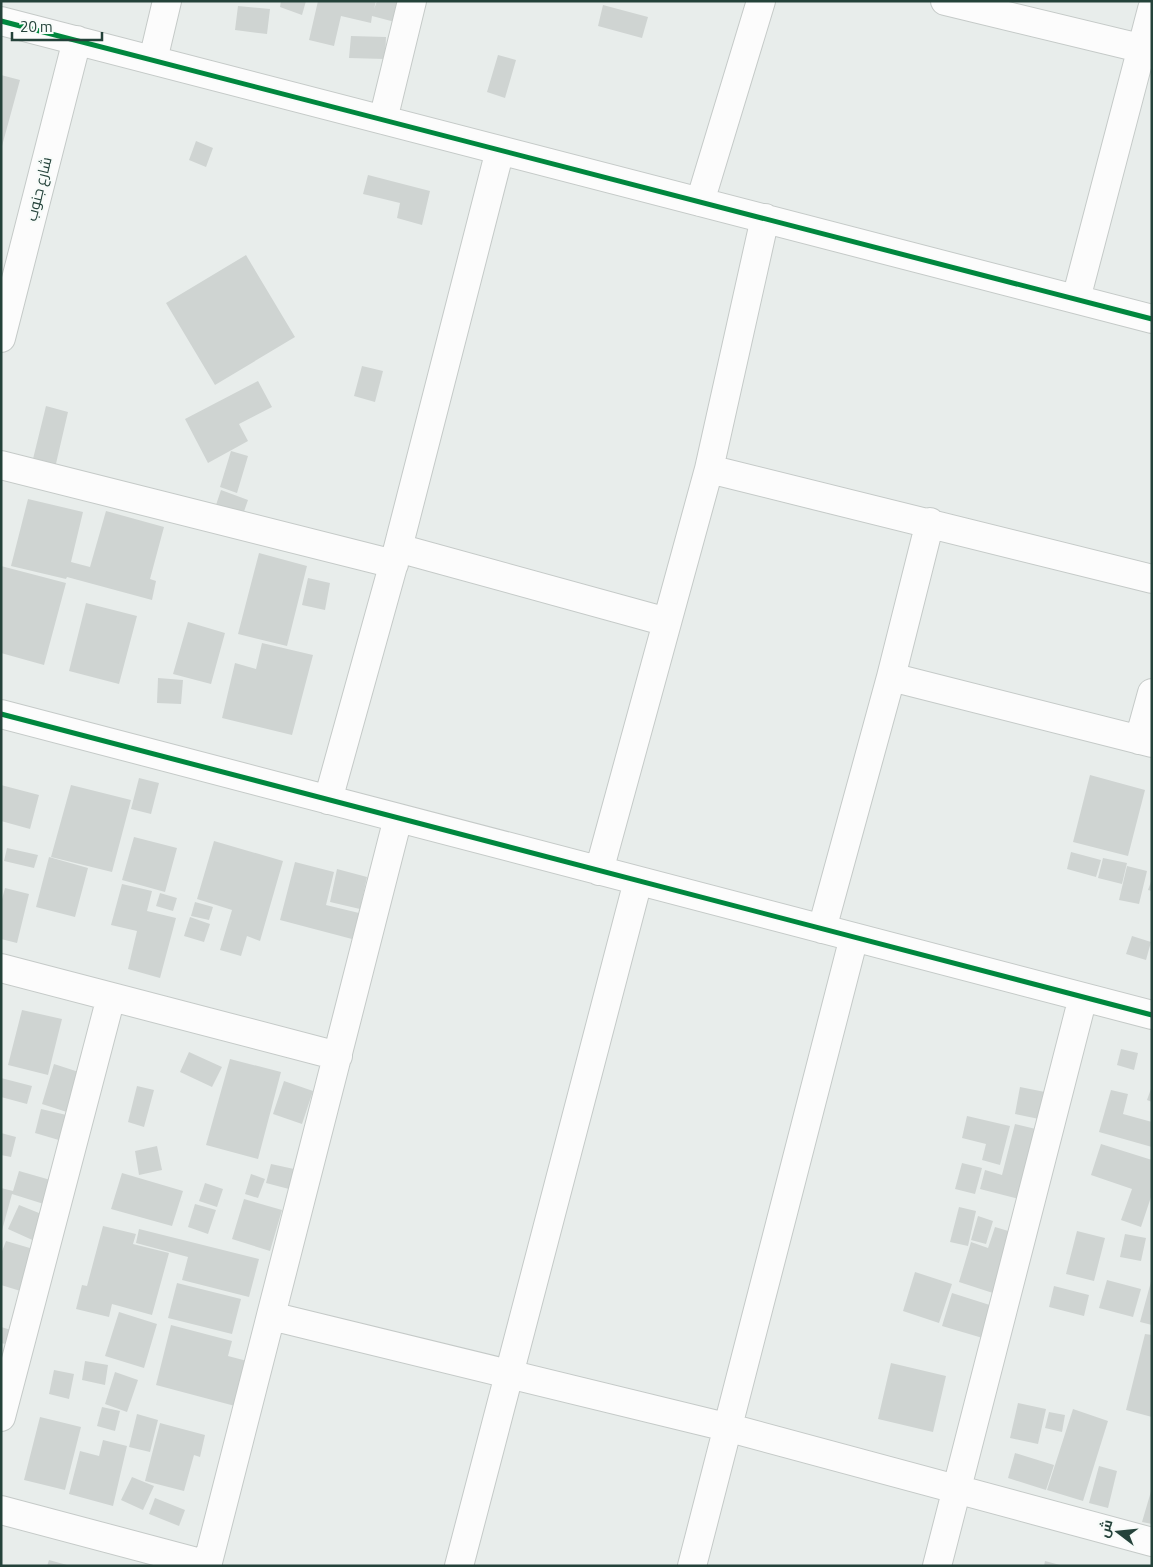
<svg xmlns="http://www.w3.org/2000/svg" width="1153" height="1567" font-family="'Titillium Web',Cairo,sans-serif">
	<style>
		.building { fill: #cfd4d2 }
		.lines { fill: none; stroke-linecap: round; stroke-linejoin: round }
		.minor-casing { stroke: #c5cac8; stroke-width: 30 }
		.minor { stroke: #fcfcfc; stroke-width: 28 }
		.cycleway-casing { stroke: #f7fbf9; stroke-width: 8 }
		.cycleway { stroke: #00873e; stroke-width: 5 }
		.labels { text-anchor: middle; stroke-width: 4; stroke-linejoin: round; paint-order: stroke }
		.street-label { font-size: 15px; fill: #24423a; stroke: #f7fbf9 }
	</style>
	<rect width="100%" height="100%" fill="#e8edeb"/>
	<!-- building -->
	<path class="building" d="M281,1H306L302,15L280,7Z
		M318,1H376L374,9L377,1H401L395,22L372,16L371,23L341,16L334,46L309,40Z
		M603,5L648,17L642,38L598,26Z
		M238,6L270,9L267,34L235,30Z
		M351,36L386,37L385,59L349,58Z
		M498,55L516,60L505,98L487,92Z
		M1,75L20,80L2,146H1Z
		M196,141L213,148L206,167L189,160Z
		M368,175L430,191L422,225L397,218L400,203L363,194Z
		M246,255L295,337L215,385L166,303Z
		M362,366L383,371L375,402L354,396Z
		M258,381L272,407L239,424L248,441L208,463L185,419Z
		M46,406L68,412L55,468L32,463Z
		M231,451L248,456L237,493L220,487Z
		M221,490L248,500L240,523L213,514Z
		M28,499L83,512L71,562L90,567L106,511L164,527L150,579L156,581L152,600L67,577L66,579L11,566Z
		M259,553L307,566L287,646L238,634Z
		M1,566L66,583L44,665L1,653Z
		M308,578L330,583L325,610L302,605Z
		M86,603L137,616L119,684L69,671Z
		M188,622L225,633L211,684L173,674Z
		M262,643L313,655L292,735L222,718L235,663L256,669Z
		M158,678L183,680L181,704L157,703Z
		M1090,775L1145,790L1128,856L1073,842Z
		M139,778L159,783L151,814L131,809Z
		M1,785L39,795L30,829L1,821Z
		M71,785L131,800L112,872L51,857Z
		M134,837L177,848L165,892L122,880Z
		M214,841L283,861L260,941L247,936L241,956L220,950L232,910L197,899Z
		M7,848L38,855L34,868L4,861Z
		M1071,852L1101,860L1096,877L1067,869Z
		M49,857L88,868L75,917L36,907Z
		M1103,858L1127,863L1122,884L1098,878Z
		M295,862L334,872L326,905L359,913L352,939L280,920Z
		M1127,866L1147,871L1139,904L1119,900Z
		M337,869L367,877L360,909L330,902Z
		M1152,879V891L1148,890Z
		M122,884L152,891L147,911L176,918L160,978L128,969L137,931L111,925Z
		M5,888L29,894L17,943L1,939V903Z
		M160,893L177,898L173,911L156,906Z
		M195,902L213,907L209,920L191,916Z
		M190,917L210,924L204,942L184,936Z
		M1132,936L1151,942L1146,960L1126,954Z
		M22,1010L62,1019L48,1075L8,1065Z
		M1121,1049L1138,1053L1134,1070L1117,1065Z
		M189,1052L222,1067L212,1087L180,1072Z
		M230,1059L281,1072L258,1159L206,1145Z
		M54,1064L85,1074L73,1114L42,1104Z
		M1,1078L32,1086L27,1104L1,1097Z
		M284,1081L313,1091L302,1124L273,1114Z
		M137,1086L154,1090L144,1127L128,1122Z
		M1152,1086V1102L1147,1100Z
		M1020,1087L1050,1093L1044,1120L1015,1114Z
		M1111,1090L1128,1094L1123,1114L1152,1122V1147L1099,1132Z
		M41,1109L75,1117L69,1143L35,1133Z
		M967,1116L1010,1126L1000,1165L982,1160L986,1144L962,1138Z
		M1015,1124L1040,1130L1023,1200L980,1189L985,1170L1002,1175Z
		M1,1133L16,1137L11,1157L1,1155Z
		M1101,1144L1152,1160V1194L1141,1227L1121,1220L1132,1189L1091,1175Z
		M157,1146L162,1170L139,1175L135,1151Z
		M962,1163L982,1168L975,1194L955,1189Z
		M271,1164L294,1169L289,1189L266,1183Z
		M19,1171L54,1181L47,1205L12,1194L1,1234V1188L13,1191Z
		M122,1173L183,1191L172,1226L111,1209Z
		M251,1174L265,1179L258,1198L245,1194Z
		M205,1183L223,1189L217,1207L199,1201Z
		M244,1199L282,1210L270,1251L232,1239Z
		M195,1204L216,1210L208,1234L188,1227Z
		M19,1205L49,1217L39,1243L8,1229Z
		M959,1207L976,1211L968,1246L950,1242Z
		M978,1216L993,1221L986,1244L971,1240Z
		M103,1226L136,1234L133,1244L169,1253L152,1315L112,1304L109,1317L76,1309L82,1285L87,1286Z
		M995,1227L1015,1233L996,1294L959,1282L971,1242L988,1248Z
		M139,1229L259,1259L249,1297L182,1280L188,1257L136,1243Z
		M1077,1231L1105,1238L1094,1281L1066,1274Z
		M1125,1234L1146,1238L1141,1261L1120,1257Z
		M6,1241L40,1251L27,1293L1,1285V1254Z
		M915,1272L952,1284L939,1323L903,1311Z
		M1152,1278V1325L1140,1322Z
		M1107,1280L1141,1289L1133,1317L1099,1308Z
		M177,1283L241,1299L232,1334L168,1318Z
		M1054,1286L1089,1295L1084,1316L1049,1307Z
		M952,1293L996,1307L986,1339L942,1326Z
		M119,1312L157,1324L144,1368L105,1356Z
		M171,1325L232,1341L228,1356L247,1361L235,1406L156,1385Z
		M1,1327L18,1332L14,1346L1,1343Z
		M1145,1334L1152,1335V1417L1126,1410Z
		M85,1361L108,1365L105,1385L82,1380Z
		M891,1363L946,1376L933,1432L878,1419Z
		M54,1370L74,1374L69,1399L49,1394Z
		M115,1372L138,1380L127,1412L105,1404Z
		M1018,1403L1046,1409L1038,1444L1010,1438Z
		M102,1407L120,1411L115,1431L97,1426Z
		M1073,1409L1108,1421L1083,1501L1047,1490Z
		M1049,1412L1065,1415L1062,1432L1045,1428Z
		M137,1414L158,1420L150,1452L129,1447Z
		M40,1417L81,1427L65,1490L24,1480Z
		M160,1423L205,1435L200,1457L194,1455L184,1491L145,1481Z
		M103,1440L127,1446L113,1506L69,1494L80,1451L99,1456Z
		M1015,1453L1054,1465L1046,1490L1008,1478Z
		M1099,1466L1117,1471L1108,1508L1089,1503Z
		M132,1477L154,1486L143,1510L121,1500Z
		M1152,1488V1524L1142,1522Z
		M155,1498L185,1510L179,1526L149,1514Z
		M49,1560L67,1565V1566H47Z
		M1045,1561L1060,1565V1566H1044Z"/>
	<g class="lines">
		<!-- minor casing -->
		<g class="minor-casing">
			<path id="minor" d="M945,1L1152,51
				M1,21L1152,319
				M153,60L167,1
				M383,120L412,1
				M700,202L761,1
				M1076,299L1152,9
				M1,338L77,40
				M1,465L394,564
				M709,469L1152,579
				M398,548L667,622
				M891,677L1152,743
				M1,714L1152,1015
				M1139,740L1152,693
				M328,800L398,548L500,150
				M599,871L709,469L765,218
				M822,929L891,677L930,522
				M1,968L338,1056
				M271,1316L726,1427L1152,1542
				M1,1417L111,997
				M1,1510L208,1565
				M207,1566L398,818
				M459,1566L638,881
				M692,1566L854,937
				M937,1566L1083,997"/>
		</g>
		<!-- minor -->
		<use href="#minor" class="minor"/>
		<!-- cycleway casing -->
		<g class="cycleway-casing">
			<path id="cycleway" d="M1,21L1152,319
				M1,714L1152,1015"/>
		</g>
		<!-- cycleway -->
		<use href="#cycleway" class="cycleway"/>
	</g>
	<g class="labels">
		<!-- street labels -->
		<g class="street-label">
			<text transform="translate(39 189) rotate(-76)" y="5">شارع جنوب</text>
		</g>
	</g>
	<!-- border -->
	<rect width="1153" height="1567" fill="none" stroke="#24423a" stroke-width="5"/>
	<!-- north arrow -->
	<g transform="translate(1118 1532) rotate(286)" stroke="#f7fbf9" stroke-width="4" paint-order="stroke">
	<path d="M0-4L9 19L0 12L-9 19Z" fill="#24423a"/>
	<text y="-8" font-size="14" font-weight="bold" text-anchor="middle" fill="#24423a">ش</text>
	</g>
	<!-- scale -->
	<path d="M12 32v8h90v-8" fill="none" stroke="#24423a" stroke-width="2.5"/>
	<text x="20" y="32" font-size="15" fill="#24423a" stroke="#f7fbf9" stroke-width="4" paint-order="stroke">20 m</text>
</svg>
